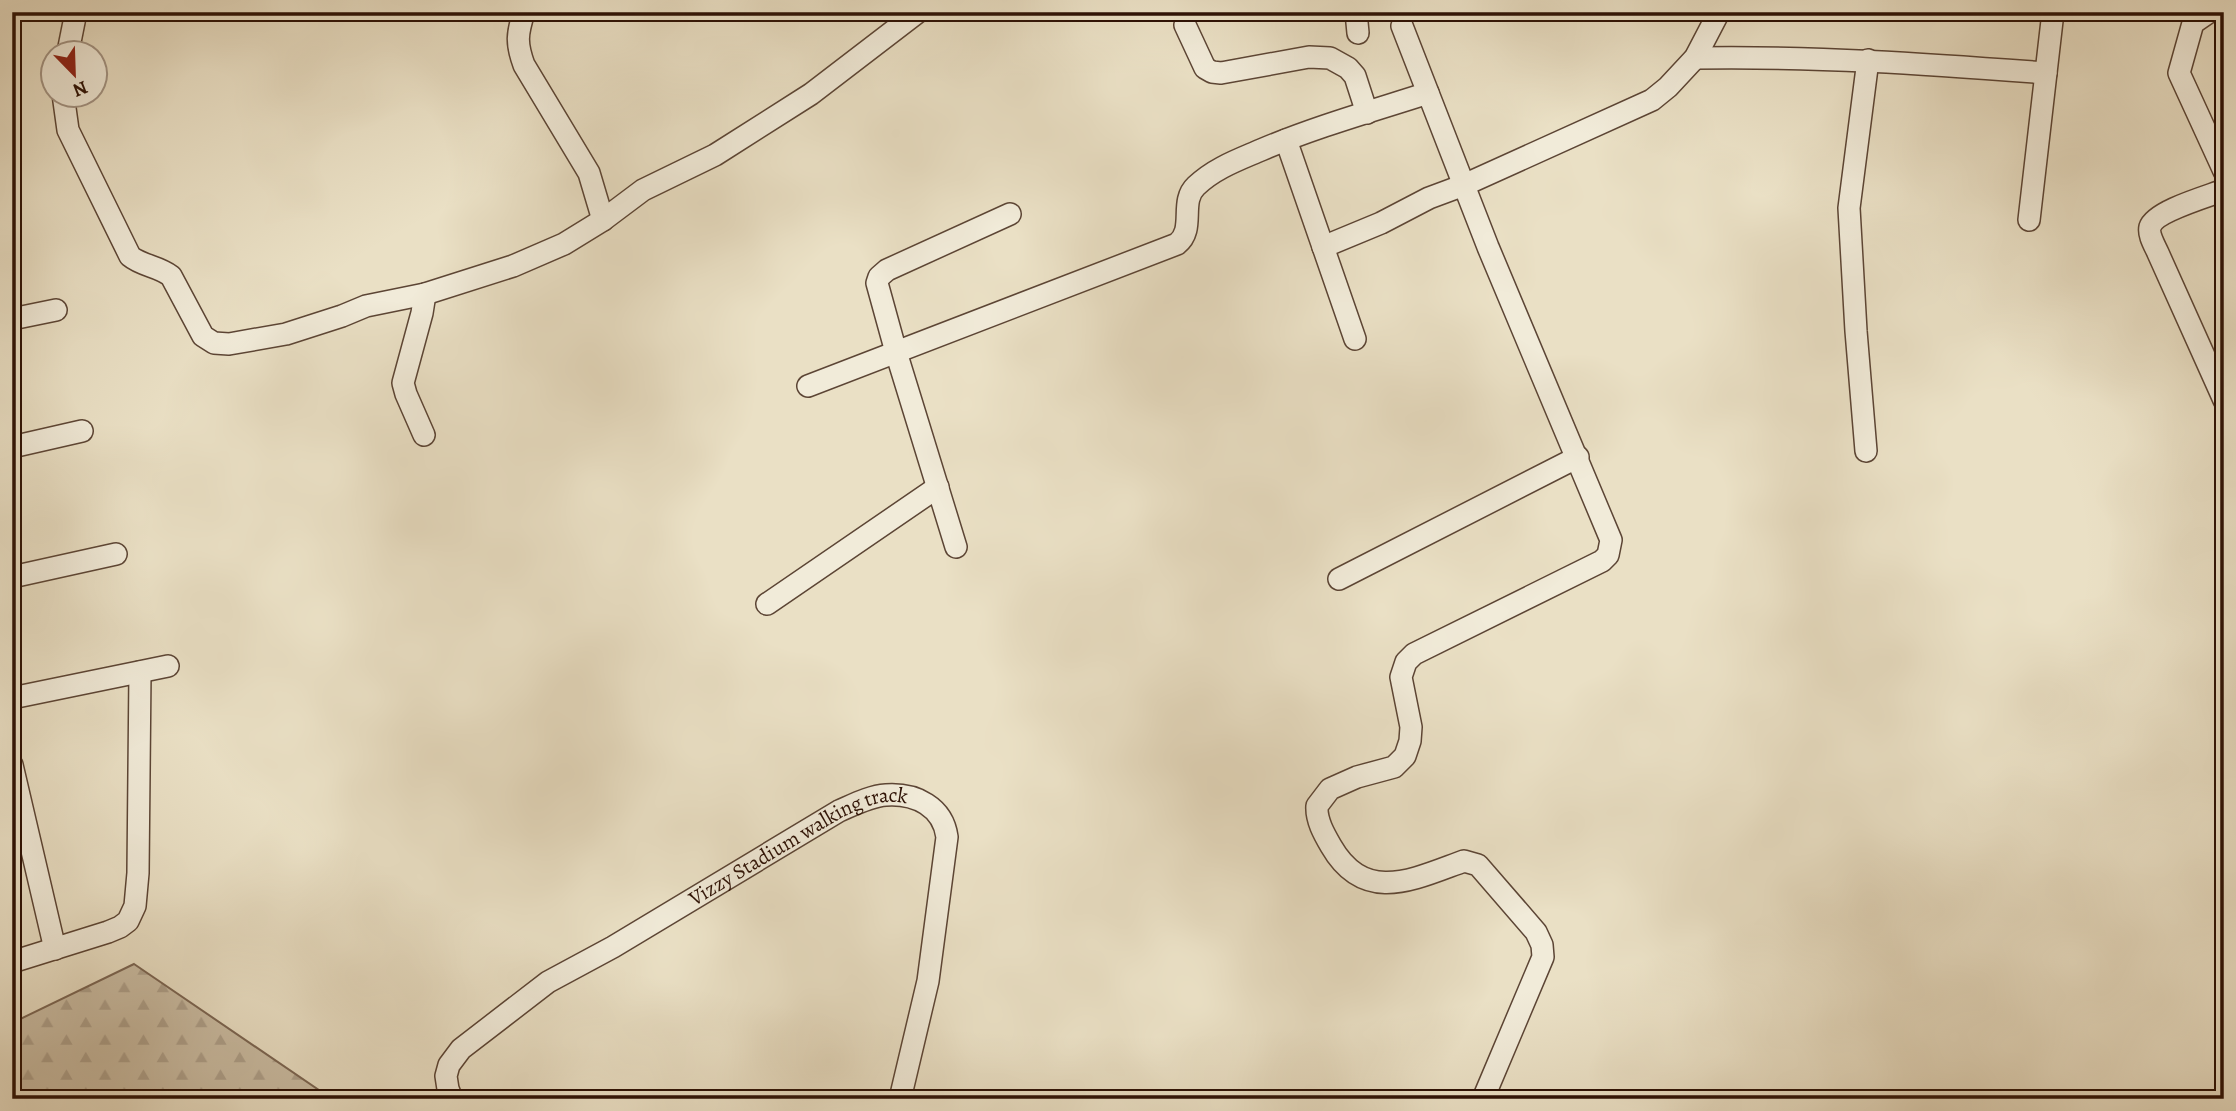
<svg xmlns="http://www.w3.org/2000/svg" width="2236" height="1111" font-family="Alegreya,serif">
	<style>
		.forest { fill: url(#forest-firs); stroke: #7c6754; stroke-width: 2 }
		.lines { fill: none; stroke-linecap: round; stroke-linejoin: round }
		.minor-casing { stroke: #5c4535; stroke-width: 24 }
		.minor { stroke: #f1ebd9; stroke-width: 21 }
		.labels { text-anchor: middle; stroke-width: 5; stroke-linejoin: round; paint-order: stroke }
		.street-label { font-size: 21px; fill: #2d1105; stroke: #f1ebd9 }
	</style>
	<defs>
		<pattern id="forest-firs" width="22" height="20" patternUnits="userSpaceOnUse" patternTransform="scale(1.75)"><rect width="22" height="20" fill="#cabda4"/><path d="M5 1l3.5 6h-7zM16 11l3.5 6h-7z" fill="#aea18c"/></pattern>
	</defs>
	<rect width="100%" height="100%" fill="#eae0c5"/>
	<filter id="stains"><feTurbulence type="fractalNoise" baseFrequency=".00286" numOctaves="4"/><feColorMatrix values="0 0 0 0 .2 0 0 0 0 .09 0 0 0 0 .02 0 0 0 .5 -.17"/></filter>
	<radialGradient id="worn" r=".72"><stop offset=".6" stop-color="#630" stop-opacity="0"/><stop offset="1" stop-color="#630" stop-opacity=".3"/></radialGradient>
	<!-- forest -->
	<path class="forest" d="M134,964L332,1099H12V1023Z"/>
	<g class="lines">
		<!-- minor casing -->
		<g class="minor-casing">
			<g id="minor">
				<path d="M524,12C517,34 516,43 524,65L589,173L603,220"/>
				<path d="M1356,12L1358,33"/>
				<path d="M2209,12L2193,23L2179,73L2224,171"/>
				<path d="M1185,25L1205,68L1212,72L1221,73L1309,57L1330,58L1348,68L1355,76L1367,113"/>
				<path d="M1402,26L1488,247L1611,540L1608,555L1602,561L1414,654L1406,662L1401,677L1411,727L1410,741L1405,756L1394,767L1357,777L1330,789L1317,806C1316,820 1324,834 1331,846C1365,905 1414,879 1464,861L1478,865L1536,932L1542,945L1543,957L1483,1099"/>
				<path d="M68,52L76,12"/>
				<path d="M1695,58C1813,56 1928,64 2046,73"/>
				<path d="M63,94L68,130L130,256C142,266 158,266 171,276L203,336L214,343L229,344L286,334L342,316L366,306L425,294L513,266L564,244L603,220L643,190L715,155L811,94L918,12"/>
				<path d="M1286,140L1355,339"/>
				<path d="M2224,190C2209,196 2155,211 2150,227C2148,235 2155,246 2158,253L2224,400"/>
				<path d="M2029,220L2053,12"/>
				<path d="M1323,247L1381,223L1429,198L1464,185L1652,100L1668,87L1695,58L1719,12"/>
				<path d="M12,319L56,310"/>
				<path d="M808,386L1177,244C1196,229 1179,202 1196,186C1215,168 1238,160 1261,150C1315,127 1372,111 1428,93"/>
				<path d="M424,435L406,394L403,383L422,313L425,294"/>
				<path d="M12,447L82,431"/>
				<path d="M1866,451L1856,331L1849,208L1868,60"/>
				<path d="M956,547L896,352L877,283L879,277L887,270L1010,214"/>
				<path d="M12,577L116,554"/>
				<path d="M1339,579L1578,457"/>
				<path d="M767,604L938,487"/>
				<path d="M12,698L168,666"/>
				<path d="M12,765L55,949"/>
				<path d="M12,962L108,932L120,927L128,921L135,906L138,873L140,672"/>
				<path id="s1" d="M452,1099L448,1089L446,1076L449,1065L461,1049L548,982L613,947L839,811C853,805 870,796 886,795C916,793 943,807 947,837L928,981L900,1099"/>
			</g>
		</g>
		<!-- minor -->
		<use href="#minor" class="minor"/>
	</g>
	<g class="labels">
		<!-- street labels -->
		<g class="street-label">
			<text dy="7" stroke="none"><textPath href="#s1" startOffset="452">Vizzy Stadium walking track</textPath></text>
		</g>
	</g>
	<!-- margin -->
	<rect width="2236" height="1111" fill="none" stroke="#eae0c5" stroke-width="42"/>
	<rect x="14" y="14" width="2208" height="1083" fill="none" stroke="#2d1105" stroke-width="3.5"/>
	<rect x="21" y="21" width="2194" height="1069" fill="none" stroke="#2d1105" stroke-width="2"/>
	<!-- north arrow -->
	<g transform="translate(74 74) rotate(157)"><circle r="33" fill="#f1ebd9" stroke="#a39484" stroke-width="2"/>
	<path d="M0-5L12 26L0 18L-12 26Z" fill="#8f2418"/>
	<text y="-10" font-size="19" font-weight="bold" text-anchor="middle" fill="#2d1105">N</text>
	</g>
	<rect width="100%" height="100%" filter="url(#stains)"/>
	<rect width="100%" height="100%" fill="url(#worn)"/>
</svg>
